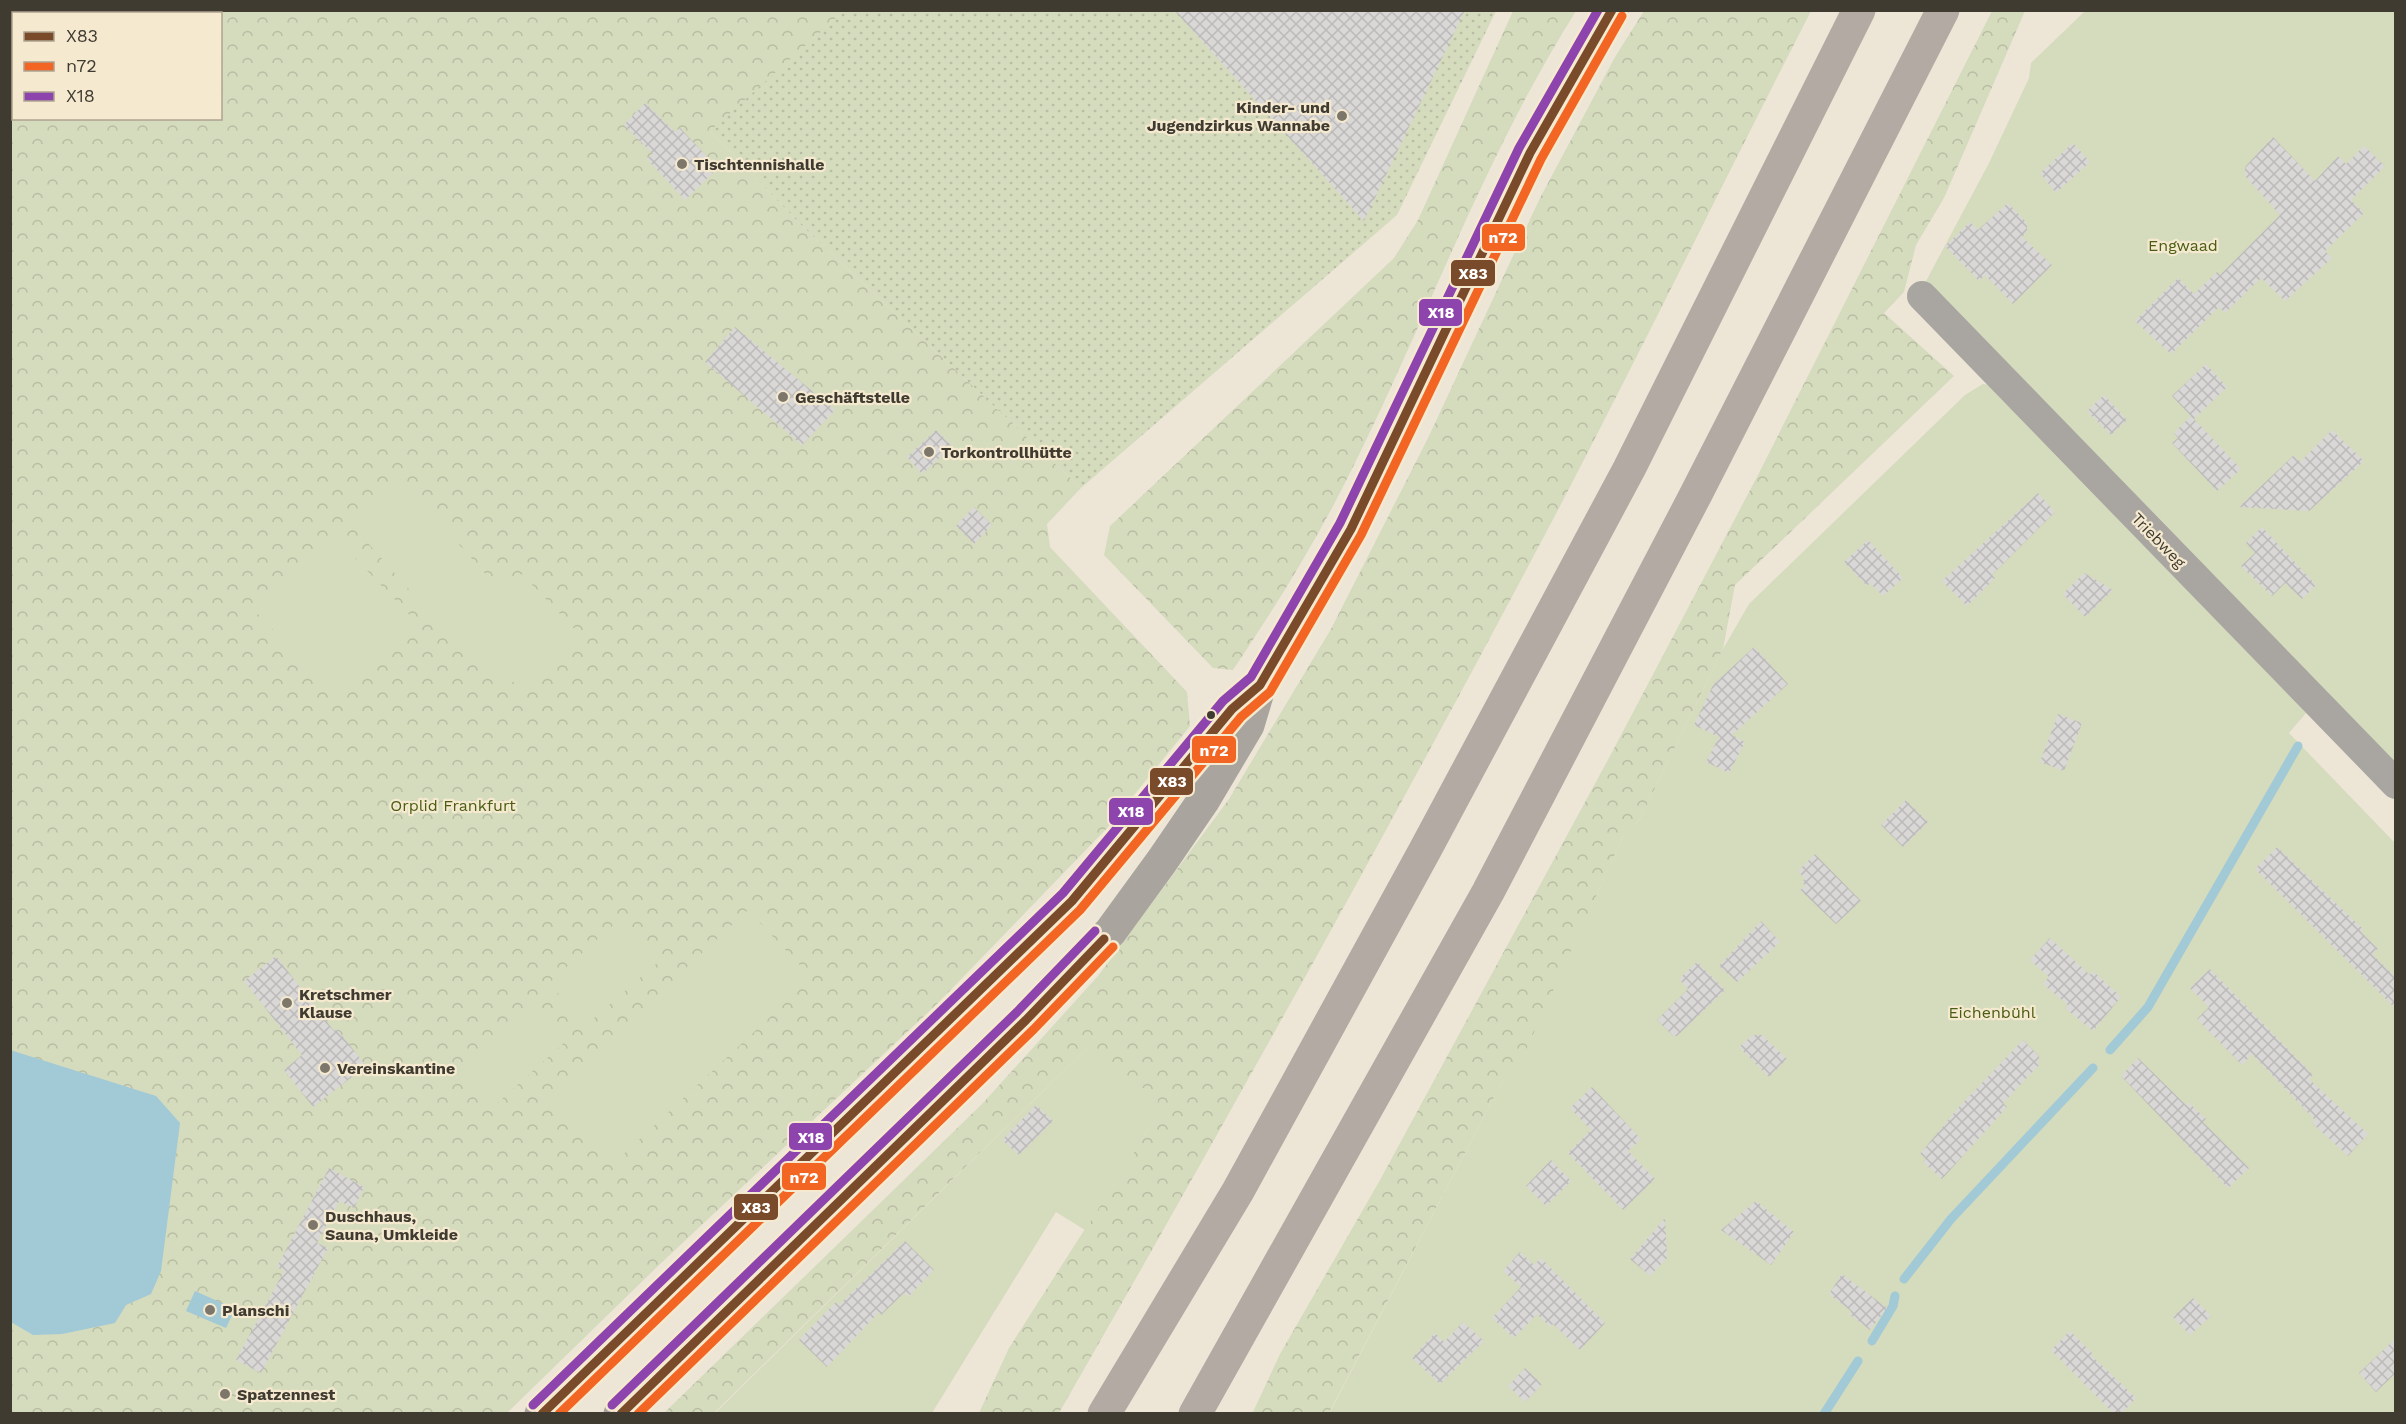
<svg xmlns="http://www.w3.org/2000/svg" width="2406" height="1424" font-family="'Work Sans',sans-serif">
	<style>
		.grass { fill: url(#grass-dots) }
		.forest { fill: url(#forest-crowns); fill-rule: evenodd }
		.garden { fill: #d5dbbd }
		.water { fill: #a1c9d6 }
		.lines { fill: none; stroke-linecap: round; stroke-linejoin: round }
		.stream { stroke: #a1c9d6; stroke-width: 9 }
		.building { fill: url(#building-cross-hatch) }
		.minor { stroke: #a9a5a1; stroke-width: 30 }
		.secondary { stroke: #a9a49e; stroke-width: 33 }
		.motorway { stroke: #b2aaa3; stroke-width: 33 }
		.bus-1-casing { stroke: #f5e9cf; stroke-width: 14 }
		.bus-2-casing { stroke: #f5e9cf; stroke-width: 14 }
		.bus-3-casing { stroke: #f5e9cf; stroke-width: 14 }
		.bus-1 { stroke: #7a4b2a; stroke-width: 9 }
		.bus-2 { stroke: #f26522; stroke-width: 9 }
		.bus-3 { stroke: #8e44ad; stroke-width: 9 }
		.poi-dot { fill: #7d776b; stroke: #f5e9cf; stroke-width: 2 }
		.bus-dot { fill: #403b31; stroke: #f5e9cf; stroke-width: 2 }
		.labels { text-anchor: middle; stroke-width: 4.5; stroke-linejoin: round; paint-order: stroke }
		.poi-label { font-size: 16px; font-weight: bold; fill: #403b31; stroke: #f5e9cf; text-anchor: start }
		.park-label { font-size: 16px; fill: #495e13; stroke: #f5e9cf }
		.street-label { font-size: 16px; fill: #403b31; stroke: #f5e9cf }
		.line-badge { stroke: #f5e9cf; stroke-width: 2 }
		.badge-label { font-size: 16px; text-anchor: middle; font-weight: bold; fill: #fff }
	</style>
	<defs>
		<pattern id="grass-dots" width="8" height="8" patternUnits="userSpaceOnUse" patternTransform="scale(1.5)"><rect width="8" height="8" fill="#d5dbbd"/><path d="M2 2h.1M6 6h.1" fill="none" stroke="#b8bda3" stroke-width="1.8" stroke-linecap="round"/></pattern>
		<pattern id="forest-crowns" width="20" height="18" patternUnits="userSpaceOnUse" patternTransform="scale(1.5)"><rect width="20" height="18" fill="#d5dbbd"/><path d="M2 6a3 3 0 1 1 6 0M12 15a3 3 0 1 1 6 0" fill="none" stroke="#b8bda3"/></pattern>
		<pattern id="building-cross-hatch" width="8" height="8" patternUnits="userSpaceOnUse" patternTransform="scale(1.5)"><rect width="8" height="8" fill="#dad8d6"/><path d="M0 0l8 8M0 8l8-8" fill="none" stroke="#bcbab8"/></pattern>
	</defs>
	<rect width="100%" height="100%" fill="#ede6d7"/>
	<!-- grass -->
	<path class="grass" d="M844,11H1496L1397,215L1081,488L800,224L709,130Z"/>
	<!-- forest -->
	<path class="forest" d="M10,11H844L710,131L800,224L1081,488L1047,524L1050,547L1187,692L1190,726L1108,827L938,1003L657,1267L507,1413H11ZM14,14H220V118H14Z
		M1513,11H1576C1485,155 1427,319 1351,471C1317,540 1276,606 1233,670L1213,668L1104,555L1110,526L1394,258L1418,220Z
		M1644,11H1811C1726,177 1644,345 1558,510C1397,815 1230,1115 1059,1413H979L1009,1348L1157,1116L1088,1047L714,1413L663,1414L982,1104L1098,976L1229,799L1331,629L1428,438L1540,198L1615,57Z
		M1992,11H2025L1944,198L1916,245L1904,292L1884,313L1954,376L1735,585L1723,649L1640,819L1623,837L1517,1071L1502,1082L1329,1413L1252,1414L1280,1354L1380,1180L1610,756L1758,475Z"/>
	<!-- garden -->
	<path class="garden" d="M2085,11H2395V770L1925,283L1989,163L2029,78L2031,63Z
		M1983,384L1990,385L2307,712L2289,733L2395,843V1413L1329,1414L1502,1082L1517,1070L1623,837L1640,819L1723,649L1749,604L1965,395Z
		M399,477L497,587L509,575L515,580L522,574L583,638L526,686C499,680 481,661 461,642L458,644L349,522Z
		M335,537L420,626L341,701L256,612Z
		M748,910L812,978L613,1164L549,1096Z
		M619,920L657,963L586,1025L549,983Z
		M529,1002L566,1041L493,1107L457,1068Z
		M1088,1047L1158,1099L1157,1116L1085,1230L1056,1212L932,1413L714,1414Z"/>
	<!-- water -->
	<path class="water" d="M10,1050L156,1096L180,1123L161,1271L151,1294L126,1305L115,1323L62,1334L33,1335L11,1322Z
		M195,1291L235,1309L226,1328L186,1311Z"/>
	<g class="lines">
		<!-- stream -->
		<path class="stream" d="M2110,1050L2148,1007L2298,746
			M1904,1279L1951,1219L2093,1068
			M1872,1341L1893,1306L1895,1296
			M1824,1414L1858,1361"/>
	</g>
	<!-- building -->
	<path class="building" d="M1174,10H1465L1364,221Z
		M645,103L675,132L680,128L718,168L685,200L647,159L653,154L624,125Z
		M2273,137L2315,181L2338,156L2346,164L2364,146L2385,166L2351,200L2364,213L2325,251L2332,258L2285,301L2261,278L2225,313L2219,307L2171,354L2135,321L2178,278L2194,294L2217,272L2220,275L2280,215L2245,176V167Z
		M2073,143L2090,162L2056,193L2040,173Z
		M2008,203L2027,223V232L2022,237L2052,265L2013,304L1985,275L1979,281L1945,246L1970,222L1978,230Z
		M735,327L835,410L802,445L705,362Z
		M2206,364L2227,387L2194,419L2241,469L2217,491L2172,443L2178,438L2174,433L2191,416L2172,396Z
		M2104,395L2127,420L2111,435L2087,411Z
		M936,430L952,446L922,474L907,457Z
		M2332,430L2364,461L2309,511L2239,507L2294,455L2300,462Z
		M2038,493L2055,512L1992,575L1995,578L1967,606L1942,581Z
		M974,507L992,525L974,544L956,526Z
		M2262,527L2316,585L2302,599L2285,583L2272,596L2241,566L2255,553L2246,543Z
		M1868,540L1903,578L1883,596L1870,583L1867,586L1844,562Z
		M2084,573L2113,590L2085,617L2063,594Z
		M1754,647L1788,684L1732,735L1745,742L1729,773L1706,762L1719,737L1694,725L1713,685Z
		M2058,714L2082,723L2064,771L2040,762Z
		M1906,800L1928,822L1903,847L1881,825Z
		M2277,847L2363,929L2361,932L2378,949L2372,954L2396,978V1009L2255,869Z
		M1815,854L1861,901L1836,924L1800,890L1805,886L1802,882L1805,879L1798,871Z
		M1761,921L1780,942L1737,982L1719,966Z
		M2050,938L2090,975L2093,971L2121,997L2093,1031L2065,1008L2068,1005L2043,984L2049,977L2030,960Z
		M276,956L334,1031L337,1029L366,1066L313,1107L284,1070L302,1055L244,981Z
		M1697,962L1725,990L1677,1036H1673L1657,1020L1688,989L1679,979Z
		M2210,969L2313,1075L2309,1079L2368,1134L2348,1156L2312,1123L2315,1120L2252,1054L2242,1065L2197,1019L2209,1007L2190,988Z
		M1753,1035H1762L1787,1059L1769,1077L1739,1047Z
		M2023,1040L2039,1056V1065L2003,1103L2007,1107L1942,1179L1923,1162L1926,1159L1920,1154L1959,1107Z
		M2138,1058L2186,1105L2188,1102L2206,1119L2203,1122L2249,1168L2228,1188L2121,1076Z
		M1592,1087L1641,1139L1628,1151L1655,1179L1623,1210L1568,1153L1591,1130L1570,1108Z
		M1036,1105L1053,1121L1019,1155L1002,1140Z
		M1551,1160L1571,1181L1546,1206L1526,1186Z
		M329,1168L364,1187L354,1208L339,1201L317,1243L328,1248L261,1373L236,1360L284,1271L277,1267Z
		M1756,1201L1794,1232L1771,1265L1721,1230Z
		M1665,1218L1667,1258L1650,1276L1630,1259Z
		M905,1241L934,1270L908,1297L904,1293L881,1315L879,1312L827,1367L799,1340L836,1302L839,1305Z
		M1520,1252L1534,1265L1541,1258L1605,1323L1580,1350L1553,1324L1550,1327L1537,1314L1514,1338L1492,1318L1521,1287L1503,1271Z
		M1842,1274L1887,1308L1870,1330L1849,1314L1851,1311L1829,1294Z
		M2193,1298L2211,1316L2190,1335L2173,1317Z
		M1463,1322L1484,1341L1440,1384L1412,1358L1435,1333L1444,1342Z
		M2070,1331L2093,1354L2092,1356L2136,1398L2122,1413H2113L2051,1350Z
		M2396,1338V1373L2376,1392L2359,1373Z
		M1525,1368L1542,1384L1525,1402L1508,1386Z"/>
	<g class="lines">
		<!-- minor -->
		<path class="minor" d="M1922,296L2396,784"/>
		<!-- secondary -->
		<path class="secondary" d="M541,1414L1072,901L1232,709L1260,685
			M620,1414L1068,979L1111,931L1162,861L1203,801L1248,725L1260,685L1351,529L1530,153L1612,10"/>
		<!-- motorway -->
		<path class="motorway" d="M1104,1414L1238,1191L1424,852L1629,469L1859,10
			M1195,1414L1488,892L1695,496L1943,10"/>
		<!-- bus-1 casing -->
		<g class="bus-1-casing">
			<path id="bus-1" d="M542,1414L1072,901L1232,709L1260,685L1351,529L1530,153L1612,10
				M621,1414L1026,1020L1104,939"/>
		</g>
		<!-- bus-2 casing -->
		<g class="bus-2-casing">
			<path id="bus-2" d="M559,1414L1080,910L1241,717L1270,692L1361,535L1541,159L1622,16
				M638,1414L1034,1029L1113,947"/>
		</g>
		<!-- bus-3 casing -->
		<g class="bus-3-casing">
			<path id="bus-3" d="M533,1405L1063,893L1223,701L1251,677L1340,523L1519,148L1598,10
				M612,1405L1017,1012L1095,931"/>
		</g>
		<!-- bus-1 -->
		<use href="#bus-1" class="bus-1"/>
		<!-- bus-2 -->
		<use href="#bus-2" class="bus-2"/>
		<!-- bus-3 -->
		<use href="#bus-3" class="bus-3"/>
	</g>
	<!-- markers -->
	<g class="poi-dot">
		<circle cx="1342" cy="116" r="6"/>
		<circle cx="682" cy="164" r="6"/>
		<circle cx="783" cy="397" r="6"/>
		<circle cx="929" cy="452" r="6"/>
		<circle cx="287" cy="1003" r="6"/>
		<circle cx="325" cy="1068" r="6"/>
		<circle cx="313" cy="1225" r="6"/>
		<circle cx="210" cy="1310" r="6"/>
		<circle cx="225" cy="1394" r="6"/>
	</g>
	<circle class="bus-dot" cx="1211" cy="715" r="5"/>
	<g class="labels">
		<!-- poi labels -->
		<g class="poi-label">
			<text x="1330" y="113" text-anchor="end">Kinder- und<tspan x="1330" dy="18">Jugendzirkus Wannabe</tspan></text>
			<text x="694" y="170">Tischtennishalle</text>
			<text x="795" y="403">Geschäftstelle</text>
			<text x="941" y="458">Torkontrollhütte</text>
			<text x="299" y="1000">Kretschmer<tspan x="299" dy="18">Klause</tspan></text>
			<text x="337" y="1074">Vereinskantine</text>
			<text x="325" y="1222">Duschhaus,<tspan x="325" dy="18">Sauna, Umkleide</tspan></text>
			<text x="222" y="1316">Planschi</text>
			<text x="237" y="1400">Spatzennest</text>
		</g>
		<!-- park labels -->
		<g class="park-label">
			<text x="2183" y="251">Engwaad</text>
			<text x="453" y="811">Orplid Frankfurt</text>
			<text x="1992" y="1018">Eichenbühl</text>
		</g>
		<!-- street labels -->
		<g class="street-label">
			<text transform="translate(2159 540) rotate(46)" y="6">Triebweg</text>
		</g>
	</g>
	<g class="line-badge">
		<rect x="1481" y="223" width="45" height="29" rx="6" fill="#f26522"/>
		<rect x="1450" y="259" width="46" height="28" rx="6" fill="#7a4b2a"/>
		<rect x="1418" y="298" width="45" height="29" rx="6" fill="#8e44ad"/>
		<rect x="1191" y="735" width="46" height="29" rx="6" fill="#f26522"/>
		<rect x="1149" y="767" width="45" height="29" rx="6" fill="#7a4b2a"/>
		<rect x="1108" y="797" width="46" height="29" rx="6" fill="#8e44ad"/>
		<rect x="788" y="1122" width="45" height="29" rx="6" fill="#8e44ad"/>
		<rect x="781" y="1162" width="46" height="29" rx="6" fill="#f26522"/>
		<rect x="733" y="1193" width="46" height="28" rx="6" fill="#7a4b2a"/>
	</g>
	<g class="badge-label">
		<text x="1503" y="243">n72</text>
		<text x="1473" y="279">X83</text>
		<text x="1441" y="318">X18</text>
		<text x="1214" y="756">n72</text>
		<text x="1172" y="787">X83</text>
		<text x="1131" y="817">X18</text>
		<text x="811" y="1143">X18</text>
		<text x="804" y="1183">n72</text>
		<text x="756" y="1213">X83</text>
	</g>
	<!-- border -->
	<rect width="2406" height="1424" fill="none" stroke="#403b31" stroke-width="24"/>
	<!-- legend -->
	<rect x="12" y="12" width="210" height="108" fill="#f5e9cf" stroke="#ada390" stroke-width="1.5"/>
	<rect x="24" y="32" width="30" height="9" fill="#7a4b2a" stroke="#ada390" stroke-width="1.5"/>
	<text x="66" y="42" font-size="18" fill="#403b31">X83</text>
	<rect x="24" y="62" width="30" height="9" fill="#f26522" stroke="#ada390" stroke-width="1.5"/>
	<text x="66" y="72" font-size="18" fill="#403b31">n72</text>
	<rect x="24" y="92" width="30" height="9" fill="#8e44ad" stroke="#ada390" stroke-width="1.5"/>
	<text x="66" y="102" font-size="18" fill="#403b31">X18</text>
</svg>
